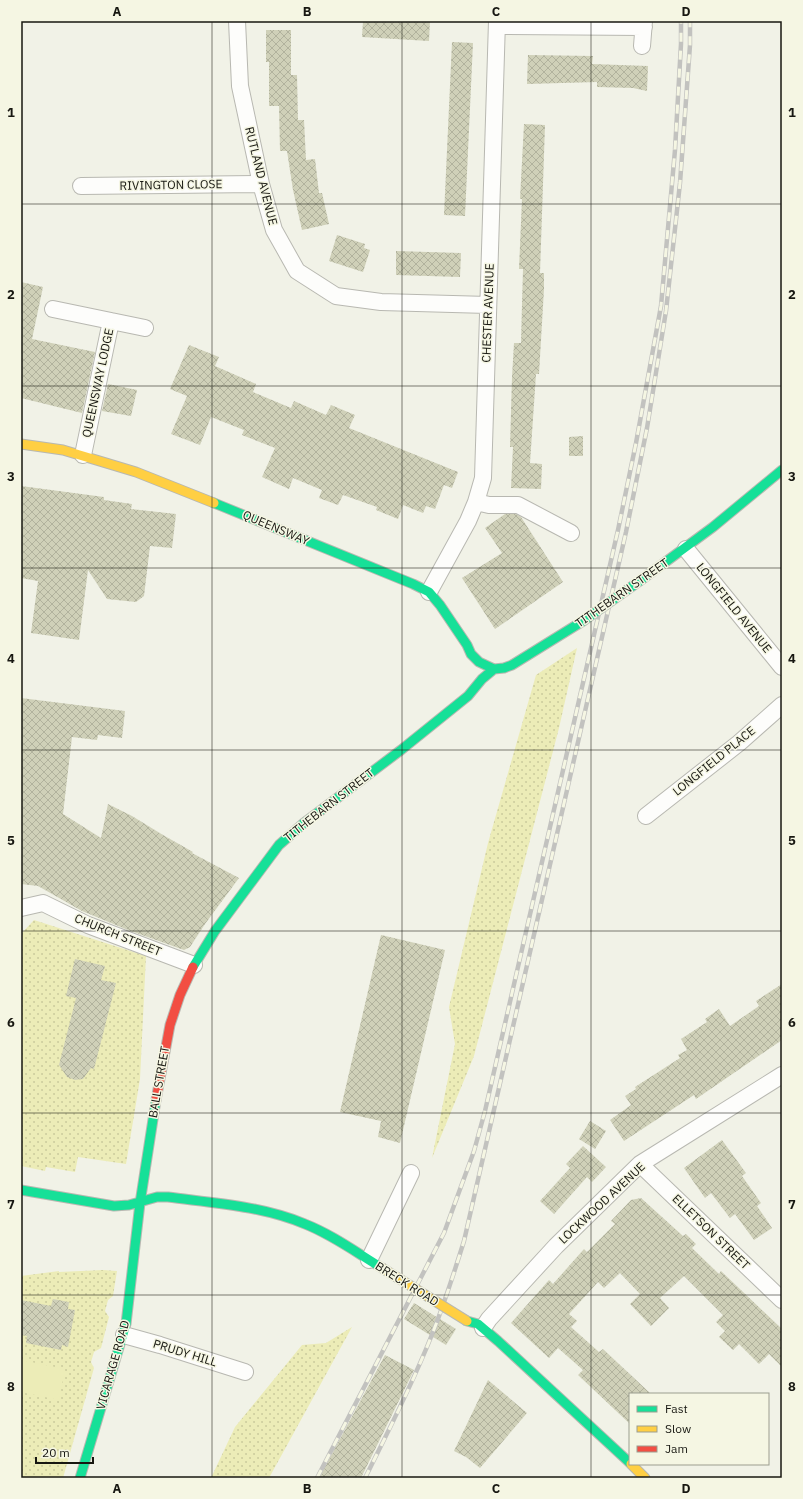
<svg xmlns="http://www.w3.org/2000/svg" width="803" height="1499" font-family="'IBM Plex Sans',sans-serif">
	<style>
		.green { fill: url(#green-dots) }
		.pitch { fill: #ececb7 }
		.building { fill: url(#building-cross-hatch) }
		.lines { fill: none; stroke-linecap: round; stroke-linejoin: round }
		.street-casing { stroke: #b8b8b1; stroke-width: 18 }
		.fast-casing { stroke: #b8b8b1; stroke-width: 11 }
		.slow-casing { stroke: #b8b8b1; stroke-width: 11 }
		.jam-casing { stroke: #b8b8b1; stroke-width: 11 }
		.street { stroke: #fdfdfb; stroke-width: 16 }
		.fast { stroke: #16e098; stroke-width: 9 }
		.slow { stroke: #ffcf43; stroke-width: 9 }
		.jam { stroke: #f24e42; stroke-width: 9 }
		.rail-casing { stroke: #c2c2bf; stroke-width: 4.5 }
		.rail { stroke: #f5f6e3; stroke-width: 3; stroke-dasharray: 9; stroke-linecap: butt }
		.fast-bridge-casing { stroke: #b8b8b1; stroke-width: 11; stroke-linecap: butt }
		.slow-bridge-casing { stroke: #b8b8b1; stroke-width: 11; stroke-linecap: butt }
		.fast-bridge { stroke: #16e098; stroke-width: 9 }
		.slow-bridge { stroke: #ffcf43; stroke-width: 9 }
		.grid { fill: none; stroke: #171711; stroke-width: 1; stroke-opacity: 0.55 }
		.labels { text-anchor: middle; stroke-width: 3; stroke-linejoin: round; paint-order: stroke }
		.street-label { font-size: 12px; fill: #171711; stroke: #f5f6e3 }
		.neatline { fill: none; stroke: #171711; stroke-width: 1.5 }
		.grid-label { font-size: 13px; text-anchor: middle; font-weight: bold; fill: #171711 }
	</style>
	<defs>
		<pattern id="green-dots" width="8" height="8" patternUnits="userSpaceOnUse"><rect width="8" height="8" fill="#ececb7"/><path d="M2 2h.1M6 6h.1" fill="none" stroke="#caca9c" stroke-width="1.8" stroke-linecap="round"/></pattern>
		<pattern id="building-cross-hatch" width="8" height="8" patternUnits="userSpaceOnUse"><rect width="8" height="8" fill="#cfd0b8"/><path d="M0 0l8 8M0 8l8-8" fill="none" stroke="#b1b29d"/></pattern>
	</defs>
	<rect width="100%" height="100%" fill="#f1f2e7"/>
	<!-- green -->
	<path class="green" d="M577,648L559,728L474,1056L432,1158L455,1044L449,1007L488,843L536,675Z
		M34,920L146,956L140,1079L126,1164L78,1157L75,1172L46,1167L45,1171L21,1166V934Z
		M103,1270L117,1271L113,1296L108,1300L105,1311L109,1317L101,1348L94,1352L91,1362L94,1368L63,1478H21V1276L59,1271V1272Z
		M352,1327L269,1478H211L235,1427L302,1345L326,1343Z"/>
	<!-- pitch -->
	<path class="pitch" d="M21,1360L65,1369L59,1400L21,1392Z"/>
	<!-- building -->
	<path class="building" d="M363,21H430L429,41L362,37Z
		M266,30H291V75H297L298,120H304L306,160L315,159L319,193H322L329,224L302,230L293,190L287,151H280L279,106H269V62H266Z
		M452,42L473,43L465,216L444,215Z
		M528,55L593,56L592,64L648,66L647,91L633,88L597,87V82L527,84Z
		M524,124L545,125L540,273H544V289L539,374H536L530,463L542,464L541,489L511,488L513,447H510L512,377L514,343H521L522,304L523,269H519L522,199H520Z
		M337,235L365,244L364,248L370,250L363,272L329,261Z
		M396,251L461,253L460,277L396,275Z
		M21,282L43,287L32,339L95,352L82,413L21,398Z
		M189,345L219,357L215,366L256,384L253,392L291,408L294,401L326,415L331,405L355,415L349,428L458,472L452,488L444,485L435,509L426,506L423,513L403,505L398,519L376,510L377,507L343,495L338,505L319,498L322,490L293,478L289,489L262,477L275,448L242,435L244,430L211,417L200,445L171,434L187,396L170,389Z
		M108,384L137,390L131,416L102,411Z
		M583,436V456H569V437Z
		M21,486L104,497V500L132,504L131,509L176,514L172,548L150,546L144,596L136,602L107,599L88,570L79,640L31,633L38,581L21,578Z
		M505,514H516L521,517L563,582L495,629L462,578L502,553L485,528Z
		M21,698L125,711L122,738L98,735L97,740L72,737L63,814L101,838L108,804L132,816L163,835L193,852L192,853L239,878L205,924L190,947L184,950L128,930L82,911L38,886L21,884Z
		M381,935L445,950L400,1143L378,1137L381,1121L340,1112Z
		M75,959L105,966L101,980L116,983L94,1069L91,1068L83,1079L75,1080L67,1077L59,1065L76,998L66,996Z
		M782,984V1040L696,1099L694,1095L624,1141L610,1120L631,1105L625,1096L636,1089L635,1087L680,1058L678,1055L687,1050L681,1039L707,1022L705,1019L719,1009L730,1026L759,1006L756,1001Z
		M590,1121L606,1131L595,1149L579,1139Z
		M722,1140L746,1173L742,1176L761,1203L757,1206L772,1228L754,1240L735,1214L730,1218L711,1193L705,1198L684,1168Z
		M583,1146L606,1167L592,1182L587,1177L554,1214L540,1201L570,1168L566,1164Z
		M641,1198L683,1236L686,1234L696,1244L692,1248L719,1274L721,1271L782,1329V1367L769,1354L759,1364L739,1344L733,1350L719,1337L725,1331L716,1322L723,1315L684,1276L660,1298L669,1308L651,1326L630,1304L640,1294L620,1273L604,1288L598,1282L569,1314L577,1321L571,1327L599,1352L603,1349L651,1394H630V1424L578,1375L583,1370L558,1348L549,1358L511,1323L549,1280L553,1284L584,1249L587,1252L615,1224L611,1221L631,1200Z
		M53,1299L69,1302L68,1309L75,1310L68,1347L62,1345L61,1350L26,1343L27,1336L21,1335V1300L51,1306Z
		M414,1303L456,1329L446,1345L404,1319Z
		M385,1355L414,1370L361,1478H319Z
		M488,1380L527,1413L480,1468L466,1457L454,1451Z"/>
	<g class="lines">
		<!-- street casing -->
		<g class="street-casing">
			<path id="street" d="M237,21L240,86L261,184L274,230L297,271L336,296L381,302L488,305
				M497,26L644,27
				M642,46L644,21
				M81,186L261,184
				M53,309L111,321L83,455
				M111,321L145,328
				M476,502L489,505H518L571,533
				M686,549L782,667
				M429,592L468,521L476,502L483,478L497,21
				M646,816L739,743L782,705
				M21,908L43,903L88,925L194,965
				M640,1164L782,1300
				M369,1260L411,1173
				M483,1328L489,1319L556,1246L640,1164L782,1075
				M124,1335L160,1345L245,1372"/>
		</g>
		<!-- fast casing -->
		<g class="fast-casing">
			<path id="fast" d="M214,503L413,584L429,592L440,605L467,645L471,654L479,662L494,669
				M641,580L713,527L782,470
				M193,967L215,931L279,845L304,823L401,750L468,696L482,679L494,669L504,668L512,665L583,621
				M21,1190L114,1206L129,1205L157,1197H168C214,1203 262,1206 305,1224C333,1235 357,1253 382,1268
				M467,1321L478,1324L498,1341L630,1463
				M80,1478L126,1324L140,1203L156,1100"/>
		</g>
		<!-- slow casing -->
		<g class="slow-casing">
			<path id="slow" d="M21,444L63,450L136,472L214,503
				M631,1464L645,1478"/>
		</g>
		<!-- jam casing -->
		<g class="jam-casing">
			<path id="jam" d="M156,1100L170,1025L180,995L193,967"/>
		</g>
		<!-- street -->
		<use href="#street" class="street"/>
		<!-- fast -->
		<use href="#fast" class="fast"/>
		<!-- slow -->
		<use href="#slow" class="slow"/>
		<!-- jam -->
		<use href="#jam" class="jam"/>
		<!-- rail casing -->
		<g class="rail-casing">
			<path id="rail" d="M317,1478L444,1233L474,1151L485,1111L618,530L636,443L661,306L675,150L681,44V21
				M365,1478C388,1432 412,1385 431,1337C444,1305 454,1273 464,1241L626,532L647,428L666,311L680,183L690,45V21"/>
		</g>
		<!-- rail -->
		<use href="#rail" class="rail"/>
		<!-- fast-bridge casing -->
		<g class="fast-bridge-casing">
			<path id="fast-bridge" d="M583,621L641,580"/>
		</g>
		<!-- slow-bridge casing -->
		<g class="slow-bridge-casing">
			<path id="slow-bridge" d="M382,1268L467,1321"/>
		</g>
		<!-- fast-bridge -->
		<use href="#fast-bridge" class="fast-bridge"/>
		<!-- slow-bridge -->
		<use href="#slow-bridge" class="slow-bridge"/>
	</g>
	<!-- grid -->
	<path class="grid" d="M212,21V1478M402,21V1478M591,21V1478M21,204H782M21,386H782M21,568H782M21,750H782M21,931H782M21,1113H782M21,1295H782"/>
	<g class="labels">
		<!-- street labels -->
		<g class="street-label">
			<text transform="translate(261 176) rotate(76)" y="4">RUTLAND AVENUE</text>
			<text transform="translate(171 185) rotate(-1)" y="4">RIVINGTON CLOSE</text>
			<text transform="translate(488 313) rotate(-88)" y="4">CHESTER AVENUE</text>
			<text transform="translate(98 383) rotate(-78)" y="4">QUEENSWAY LODGE</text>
			<text transform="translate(276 528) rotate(23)" y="4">QUEENSWAY</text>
			<text transform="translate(622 593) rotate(-35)" y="4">TITHEBARN STREET</text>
			<text transform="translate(734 608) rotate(51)" y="4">LONGFIELD AVENUE</text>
			<text transform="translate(714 761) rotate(-39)" y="4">LONGFIELD PLACE</text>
			<text transform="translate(329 805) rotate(-38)" y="4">TITHEBARN STREET</text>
			<text transform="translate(118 935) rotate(22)" y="4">CHURCH STREET</text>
			<text transform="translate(159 1082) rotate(-80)" y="4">BALL STREET</text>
			<text transform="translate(602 1203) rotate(-43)" y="4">LOCKWOOD AVENUE</text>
			<text transform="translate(711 1232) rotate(44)" y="4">ELLETSON STREET</text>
			<text transform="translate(407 1284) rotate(32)" y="4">BRECK ROAD</text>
			<text transform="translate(185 1353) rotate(17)" y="4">PRUDY HILL</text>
			<text transform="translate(113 1365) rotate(-74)" y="4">VICARAGE ROAD</text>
		</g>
	</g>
	<!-- border -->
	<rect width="803" height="1499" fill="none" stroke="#f5f6e3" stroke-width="44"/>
	<!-- legend -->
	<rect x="629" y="1393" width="140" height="72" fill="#f5f6e3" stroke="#9c9d8f"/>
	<rect x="637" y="1406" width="20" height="6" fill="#16e098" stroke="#9c9d8f"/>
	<text x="665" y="1413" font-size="12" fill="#171711">Fast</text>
	<rect x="637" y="1426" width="20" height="6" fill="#ffcf43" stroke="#9c9d8f"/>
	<text x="665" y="1433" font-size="12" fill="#171711">Slow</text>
	<rect x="637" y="1446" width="20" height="6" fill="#f24e42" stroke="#9c9d8f"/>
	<text x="665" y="1453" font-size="12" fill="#171711">Jam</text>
	<!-- scale -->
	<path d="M36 1457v6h57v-6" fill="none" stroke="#171711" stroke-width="2"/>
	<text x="42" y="1457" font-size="12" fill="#171711" stroke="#f5f6e3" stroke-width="3" paint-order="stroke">20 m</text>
	<rect x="22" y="22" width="759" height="1455" class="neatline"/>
	<g class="grid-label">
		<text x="117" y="16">A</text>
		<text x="307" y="16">B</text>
		<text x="496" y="16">C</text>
		<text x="686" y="16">D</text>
		<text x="11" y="117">1</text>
		<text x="792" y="117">1</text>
		<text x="11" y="299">2</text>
		<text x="792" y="299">2</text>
		<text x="11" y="481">3</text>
		<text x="792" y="481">3</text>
		<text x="11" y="663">4</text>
		<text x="792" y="663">4</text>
		<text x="11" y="845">5</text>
		<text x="792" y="845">5</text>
		<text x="11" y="1027">6</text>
		<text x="792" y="1027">6</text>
		<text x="11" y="1209">7</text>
		<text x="792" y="1209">7</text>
		<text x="11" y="1391">8</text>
		<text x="792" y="1391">8</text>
		<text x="117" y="1493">A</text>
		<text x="307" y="1493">B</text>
		<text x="496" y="1493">C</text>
		<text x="686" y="1493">D</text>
	</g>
</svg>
